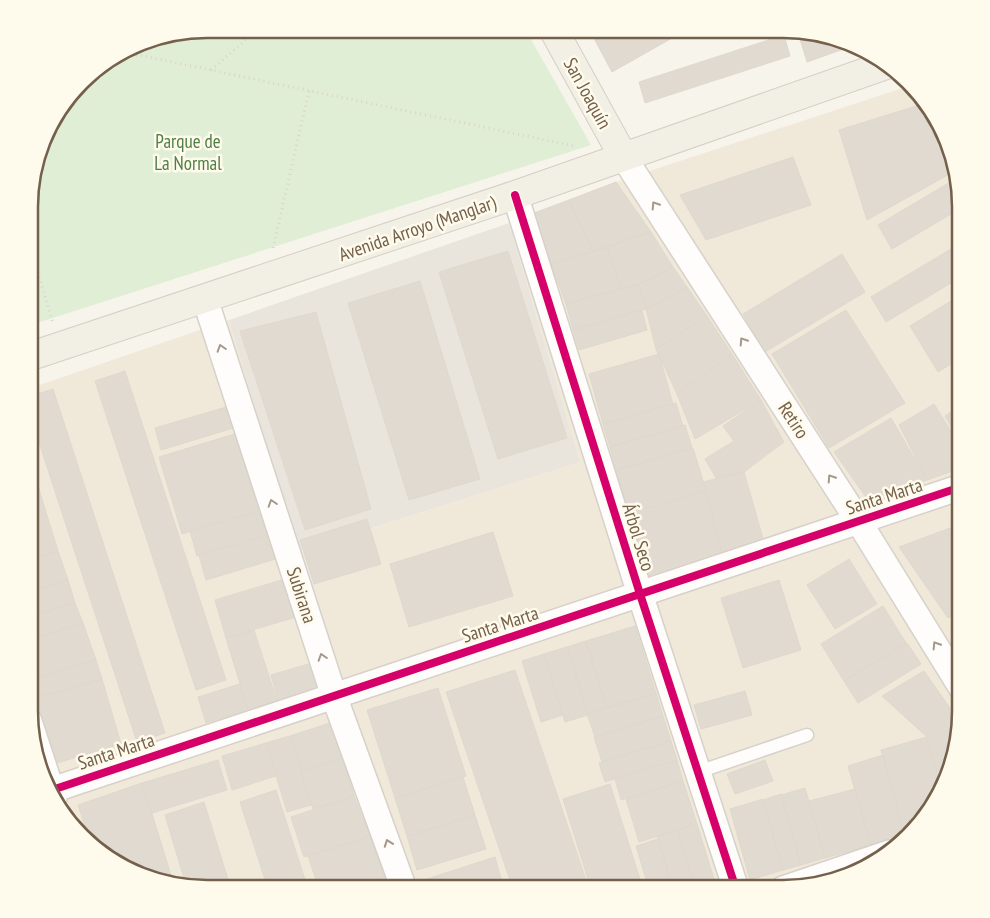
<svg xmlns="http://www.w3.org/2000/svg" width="990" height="918" font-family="'PT Sans Narrow',sans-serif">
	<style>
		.residential { fill: #f0e8d9 }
		.industrial { fill: #eae5dc }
		.green { fill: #e0eed6 }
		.building { fill: #e1dad0; stroke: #dfd8cd }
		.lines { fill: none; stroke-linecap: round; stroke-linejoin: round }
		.lane-casing { stroke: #d6d1c9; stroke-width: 15 }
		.street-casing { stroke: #d6d1c9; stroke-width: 28 }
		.primary-casing { stroke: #d5cfc6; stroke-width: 30 }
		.path { stroke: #dad4ce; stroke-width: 3; stroke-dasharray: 1 4; stroke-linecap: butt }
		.lane { stroke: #fefdfc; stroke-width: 12 }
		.street { stroke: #fefdfc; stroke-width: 25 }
		.primary { stroke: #f2efe5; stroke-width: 28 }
		.cycleway-casing { stroke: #fefaec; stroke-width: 11 }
		.cycleway { stroke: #d6006c; stroke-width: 8 }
		.oneway { stroke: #a49789 }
		.labels { text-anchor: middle; stroke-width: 5; stroke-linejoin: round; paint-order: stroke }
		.street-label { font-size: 19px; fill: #74604b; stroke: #fefaec }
		.park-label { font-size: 19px; fill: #507f46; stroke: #fefaec }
		.rim { fill: none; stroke: #74604b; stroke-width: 2.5 }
	</style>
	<rect width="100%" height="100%" fill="#f7f4eb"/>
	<!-- residential -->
	<path class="residential" d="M912,85L917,89L948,138L961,194V712L943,790L901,845L852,876L795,889H206L128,871L73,829L42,780L29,723L31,388L229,320L298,552L580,462L509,223L616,182Z"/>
	<!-- industrial -->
	<path class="industrial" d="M509,223L580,462L297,552L229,320Z"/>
	<!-- green -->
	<path class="green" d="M206,29H525L591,145L31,325L32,172L52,118L89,73L149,38Z"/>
	<!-- building -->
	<path class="building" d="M589,29H688L612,72Z
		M755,29H786L787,31L758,39Z
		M797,29L855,45L807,62Z
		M784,35L790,56L645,103L639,82Z
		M926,103L948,138L955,171L867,220L839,130Z
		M793,157L811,205L706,240L680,195Z
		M957,178L961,194V208L892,249L878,225Z
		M616,182L651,232L593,252L569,200Z
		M569,200L593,252L551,264L534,213Z
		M651,232L673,267L639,284L621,289L607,247Z
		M961,243V277L886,322L871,297Z
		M607,247L621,289L566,304L551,264Z
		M508,251L567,438L498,459L439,272Z
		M842,254L865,292L765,352L743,314Z
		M673,267L687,287L646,309L639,284Z
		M420,281L480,479L409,500L348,303Z
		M639,284L646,309L573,330L566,304Z
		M687,287L707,316L656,349L646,309Z
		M961,295V358L938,372L910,326Z
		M642,310L647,330L579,350L573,330Z
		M846,310L905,403L829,448L772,354Z
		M316,312L371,509L305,530L240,331Z
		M707,316L732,354L677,394L656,349Z
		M659,354L673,404L603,424L589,374Z
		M732,354L761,400L695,439L677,394Z
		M125,371L226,680L196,690L95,381Z
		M53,389L165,733L137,742L31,418V396Z
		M761,400L784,442L744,472L716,478L705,459L734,441L723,426Z
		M676,403L683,426L610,447L603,424Z
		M934,404L961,447V468L927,480L899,425Z
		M233,405L240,426L161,450L155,428Z
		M961,405V445L945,416Z
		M891,418L927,480L868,500L834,452Z
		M685,425L692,448L616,470L610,447Z
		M241,432L264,509L182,534L159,457Z
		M693,448L706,491L629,513L616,470Z
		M31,461L38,486L30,488Z
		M744,472L764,542L722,554L703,482Z
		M38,486L58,551L30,559V488Z
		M706,491L722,554L648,579L629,513Z
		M264,509L272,533L197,556L190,531Z
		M367,519L381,564L314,584L300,540Z
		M961,524V610L948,618L899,547Z
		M493,532L513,596L409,627L390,564Z
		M272,533L279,558L206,580L199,555Z
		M58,551L68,580L30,591V559Z
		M849,559L877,604L835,629L807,585Z
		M285,579L296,617L226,638L215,600Z
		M68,580L75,603L30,617V591Z
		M779,580L801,650L743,668L721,598Z
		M75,603L83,623L30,639V617Z
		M883,606L906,643L844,681L821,644Z
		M83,623L96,660L29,680L30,639Z
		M635,626L656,693L607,708L586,641Z
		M254,630L277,701L248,710L226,638Z
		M586,641L607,707L588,713L567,647Z
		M907,643L921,664L858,703L844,681Z
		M567,647L588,715L565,722L544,654Z
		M544,654L563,715L541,722L522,661Z
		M96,660L102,679L30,700L29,680Z
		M312,663L319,688L278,701L271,675Z
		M515,670L589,889H513L446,692Z
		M924,671L959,721L949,766L937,773L927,737L882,696Z
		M102,679L121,744L50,765L30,700Z
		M240,684L248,710L206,723L198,697Z
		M438,688L466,776L395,798L367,710Z
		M745,691L752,715L701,729L694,705Z
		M656,693L663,716L595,737L587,714Z
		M663,716L671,741L602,762L594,737Z
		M333,722L344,758L301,771L290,736Z
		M290,736L311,805L287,812L266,743Z
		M927,737L942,791L909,835L905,836L881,750Z
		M671,741L677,760L605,782L599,763Z
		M266,743L276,776L232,790L222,756Z
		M883,755L905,836L871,845L848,766Z
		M344,758L354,796L313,809L301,771Z
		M218,760L227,790L152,813L142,783Z
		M677,760L683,781L621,800L615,779Z
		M765,760L773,781L735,794L727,774Z
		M463,777L475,815L407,836L395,798Z
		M946,777L943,790L942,791L940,781Z
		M683,781L697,824L639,842L626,799Z
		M142,783L150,807L173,882L128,871L90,842L78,805Z
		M610,784L643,889H591L563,799Z
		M805,788L825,858L801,865L781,795Z
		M855,789L871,845L825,858L809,801Z
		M276,790L308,889H268L240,802Z
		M781,794L801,865L783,870L763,800Z
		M354,796L370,836L304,857L291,817Z
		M763,799L783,870L750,880L730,809Z
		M204,802L231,889H206L186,885L165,815Z
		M475,815L486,849L417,870L407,836Z
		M697,824L717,889H696L677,830Z
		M677,830L696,889H673L657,836Z
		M370,836L389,889H319L308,856Z
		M658,839L673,889H649L636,846Z
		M495,857L504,889H427L424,880Z"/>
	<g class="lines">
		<!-- lane casing -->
		<g class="lane-casing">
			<path id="lane" d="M698,772L807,735"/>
		</g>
		<!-- street casing -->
		<g class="street-casing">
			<path id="street" d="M623,156L859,522L961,687
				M515,195L640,594L736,889
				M205,299L334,696L404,889
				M29,721L54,798
				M49,791L961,487
				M783,889L889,853"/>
		</g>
		<!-- primary casing -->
		<g class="primary-casing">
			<path id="primary" d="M553,29L623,156
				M31,356L515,195L886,65"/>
		</g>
		<!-- path -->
		<path class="path" d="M117,57L129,53L574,146
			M211,70L258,29
			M273,248L309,91
			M32,253L53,323"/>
		<!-- lane -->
		<use href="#lane" class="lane"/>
		<!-- street -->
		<use href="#street" class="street"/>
		<!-- primary -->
		<use href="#primary" class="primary"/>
		<!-- cycleway casing -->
		<g class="cycleway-casing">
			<path id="cycleway" d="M515,195L640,594L736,889
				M49,791L961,487"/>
		</g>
		<!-- cycleway -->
		<use href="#cycleway" class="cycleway"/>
	</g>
	<!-- one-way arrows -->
	<defs><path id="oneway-chevron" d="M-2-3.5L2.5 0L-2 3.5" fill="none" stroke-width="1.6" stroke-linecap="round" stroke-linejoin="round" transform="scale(1.25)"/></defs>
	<g class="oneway">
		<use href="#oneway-chevron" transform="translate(655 205) rotate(-123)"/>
		<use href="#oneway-chevron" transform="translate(743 341) rotate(-123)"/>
		<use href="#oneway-chevron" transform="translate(221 348) rotate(-108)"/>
		<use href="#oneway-chevron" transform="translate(831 478) rotate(-123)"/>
		<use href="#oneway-chevron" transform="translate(272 503) rotate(-108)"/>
		<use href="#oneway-chevron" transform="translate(936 645) rotate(-122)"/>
		<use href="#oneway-chevron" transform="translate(322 657) rotate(-108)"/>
		<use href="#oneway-chevron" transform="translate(388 843) rotate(-110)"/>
	</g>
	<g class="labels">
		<!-- street labels -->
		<g class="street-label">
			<text transform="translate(588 93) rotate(61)" y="7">San Joaquín</text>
			<text transform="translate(417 228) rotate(-19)" y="7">Avenida Arroyo (Manglar)</text>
			<text transform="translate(794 420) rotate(57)" y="7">Retiro</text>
			<text transform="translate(884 496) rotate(-18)" y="7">Santa Marta</text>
			<text transform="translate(639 537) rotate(73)" y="7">Árbol Seco</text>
			<text transform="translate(302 595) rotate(72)" y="7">Subirana</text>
			<text transform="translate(500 624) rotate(-18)" y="7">Santa Marta</text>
			<text transform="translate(116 751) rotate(-18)" y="7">Santa Marta</text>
		</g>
		<!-- park labels -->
		<g class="park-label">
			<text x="188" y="148">Parque de<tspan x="188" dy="22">La Normal</tspan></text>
		</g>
	</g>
	<!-- crop -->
	<path d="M0 0H990V918H0ZM207 38H783A169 169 0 0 1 952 207V711A169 169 0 0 1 783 880H207A169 169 0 0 1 38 711V207A169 169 0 0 1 207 38Z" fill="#fefaec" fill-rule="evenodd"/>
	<path class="rim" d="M207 38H783A169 169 0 0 1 952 207V711A169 169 0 0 1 783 880H207A169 169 0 0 1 38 711V207A169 169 0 0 1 207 38Z"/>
</svg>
